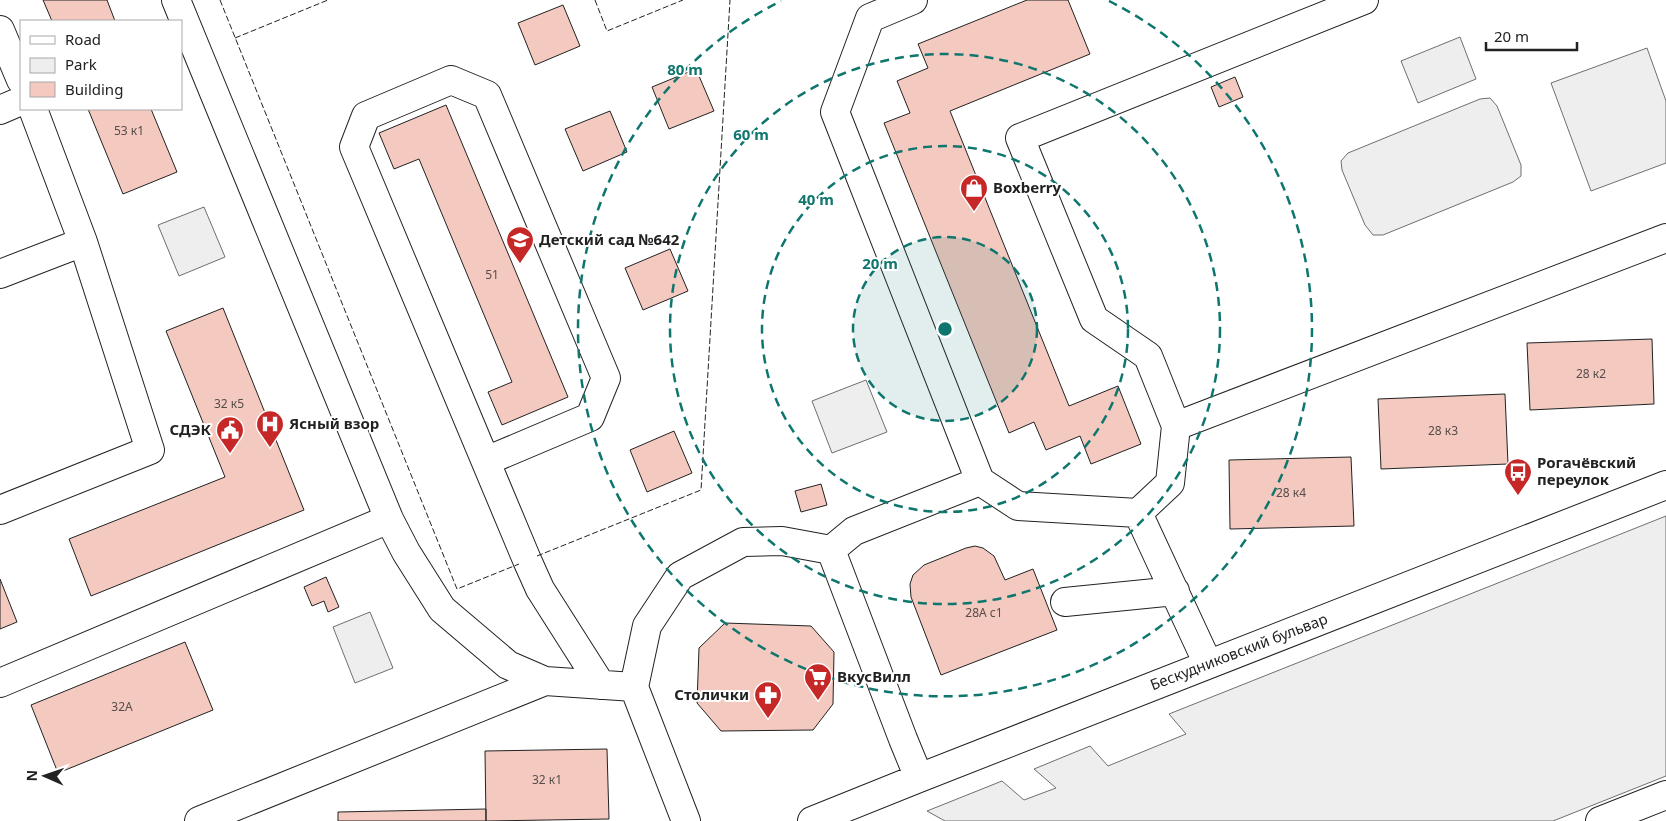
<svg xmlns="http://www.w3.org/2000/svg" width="1666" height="821" font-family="'Noto Sans',sans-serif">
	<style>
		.green { fill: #eee; stroke: #6f6f6f }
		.building { fill: #f3c9c0; stroke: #222 }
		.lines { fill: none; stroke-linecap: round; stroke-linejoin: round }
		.minor-casing { stroke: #222; stroke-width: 30 }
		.minor { stroke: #fff; stroke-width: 28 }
		.fence { stroke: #222; stroke-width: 1; stroke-dasharray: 6 2.5; stroke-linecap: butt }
		.ring { fill: none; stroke: #0f766e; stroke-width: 2.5; stroke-dasharray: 9 6 }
		.labels { text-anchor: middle; stroke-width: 4; stroke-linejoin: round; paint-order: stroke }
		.number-label { font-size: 12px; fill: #564c4a }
		.poi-label { font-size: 15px; font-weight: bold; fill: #222; stroke: #fff; text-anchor: start }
		.street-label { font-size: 15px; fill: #222; stroke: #fff }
		.centre { fill: #0f766e; stroke: #fff; stroke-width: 2.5 }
		.ring-label { font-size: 15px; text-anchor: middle; font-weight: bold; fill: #0f766e; stroke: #fff; stroke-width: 4; stroke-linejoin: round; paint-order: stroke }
	</style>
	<rect width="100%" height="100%" fill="#fff"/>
	<!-- green -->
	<path class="green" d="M1460,37L1476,79L1418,103L1401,61Z
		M1647,48L1666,101V163L1591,191L1551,83Z
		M1490,98L1497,106L1521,165V176L1513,182L1383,235H1373L1365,225L1342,170L1341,161L1348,153L1480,99Z
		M204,207L225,257L179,276L158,225Z
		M866,380L887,432L832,453L812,401Z
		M1666,516V776L1553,821H945L927,811L1002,781L1024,800L1056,788L1034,769L1090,746L1108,766L1186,734L1169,714Z
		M370,612L393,668L355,683L333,627Z"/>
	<!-- building -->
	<path class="building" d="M43,0H107L115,21H52Z
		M1027,0H1068L1090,54L950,111L1069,406L1118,386L1141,444L1091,464L1080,436L1046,450L1034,422L1009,433L884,123L910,113L897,81L928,68L918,44Z
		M563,5L580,46L535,65L518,23Z
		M696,69L714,111L669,129L652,87Z
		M1235,77L1243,97L1219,107L1211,87Z
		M446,105L568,397L502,425L488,392L512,382L419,159L394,169L379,133Z
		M88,109H151L177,172L123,194Z
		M610,111L627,152L583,171L565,129Z
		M670,249L688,291L643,310L625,268Z
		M223,308L304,510L91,596L69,539L225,477L166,331Z
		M1652,339L1654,404L1530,410L1527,343Z
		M1505,394L1508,464L1381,469L1378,399Z
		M674,431L692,473L647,492L630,450Z
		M1351,457L1354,526L1230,529L1229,460Z
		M821,484L827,505L801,512L795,491Z
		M975,546L983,548L994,556L1005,580L1033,569L1057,630L941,675L911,597L910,584L913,575L924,565L966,548Z
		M326,577L339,607L328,612L324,601L312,606L304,587Z
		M0,579L17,622L0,629Z
		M725,623L811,626L834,652L833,704L813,730L721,731L697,703L699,648Z
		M185,642L213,710L58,773L31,705Z
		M607,749L609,819L486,821L485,751Z
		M486,809V821H338V812Z"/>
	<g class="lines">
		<!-- minor casing -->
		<g class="minor-casing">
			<path id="minor" d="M176,0L389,519L406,552L442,609L508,665L545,681L634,687L686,821
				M913,0L870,18L835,112L980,481
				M0,30L21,80
				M33,109L83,242
				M0,110L21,101
				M0,274L83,242L150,450L0,510
				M1176,426L1148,356L1094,319L1020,138L1364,0
				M486,461L590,417L606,378L487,95L451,80L366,116L354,147L527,560L540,589L601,685
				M1138,513L1208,664
				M831,550L854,531L980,481L1018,506L1138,513L1170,483L1176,426L1666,238
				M1065,602L1175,591
				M0,683L389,519
				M634,687L647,626L680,576L743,542L782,541L831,550L903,739L919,778
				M199,821L545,681
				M812,821L919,778L1666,485
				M1600,821L1666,795"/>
		</g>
		<!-- minor -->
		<use href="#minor" class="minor"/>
		<!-- fence -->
		<path class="fence" d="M220,0L457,589L519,564
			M595,0L607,31L683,0
			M235,38L328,0
			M537,556L701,490L730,0"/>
	</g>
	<!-- distance rings -->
	<circle cx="945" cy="329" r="92" fill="#0f766e" fill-opacity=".12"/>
	<g class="ring">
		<circle cx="945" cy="329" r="92"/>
		<circle cx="945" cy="329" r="183"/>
		<circle cx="945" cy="329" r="275"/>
		<path d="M1109 1A367 367 0 1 1 781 1"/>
	</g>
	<!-- icons -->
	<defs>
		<g id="shop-pin" transform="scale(1.4375)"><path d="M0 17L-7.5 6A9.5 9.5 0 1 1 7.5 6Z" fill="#c62828" stroke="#fff"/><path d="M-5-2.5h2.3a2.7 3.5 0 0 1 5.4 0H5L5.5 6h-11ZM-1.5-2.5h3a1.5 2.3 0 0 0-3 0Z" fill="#fff"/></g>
		<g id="school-pin" transform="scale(1.4375)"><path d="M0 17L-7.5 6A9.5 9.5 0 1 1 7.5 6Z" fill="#c62828" stroke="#fff"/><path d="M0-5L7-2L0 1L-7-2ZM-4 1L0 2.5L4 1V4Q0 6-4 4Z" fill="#fff"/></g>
		<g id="hospital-pin" transform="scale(1.4375)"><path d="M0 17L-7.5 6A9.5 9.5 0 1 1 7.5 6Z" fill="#c62828" stroke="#fff"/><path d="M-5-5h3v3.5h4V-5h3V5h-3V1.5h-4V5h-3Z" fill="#fff"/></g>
		<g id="civic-pin" transform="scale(1.4375)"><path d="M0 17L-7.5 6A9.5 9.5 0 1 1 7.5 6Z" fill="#c62828" stroke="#fff"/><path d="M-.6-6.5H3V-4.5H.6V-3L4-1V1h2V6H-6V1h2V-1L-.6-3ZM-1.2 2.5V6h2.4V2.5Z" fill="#fff"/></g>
		<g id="bus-pin" transform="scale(1.4375)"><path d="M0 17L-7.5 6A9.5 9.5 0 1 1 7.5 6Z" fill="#c62828" stroke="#fff"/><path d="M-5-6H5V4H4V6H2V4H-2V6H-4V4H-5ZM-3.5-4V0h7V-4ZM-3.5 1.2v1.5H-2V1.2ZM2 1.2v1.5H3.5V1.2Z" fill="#fff"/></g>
		<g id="supermarket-pin" transform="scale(1.4375)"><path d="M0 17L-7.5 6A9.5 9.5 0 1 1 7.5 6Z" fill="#c62828" stroke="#fff"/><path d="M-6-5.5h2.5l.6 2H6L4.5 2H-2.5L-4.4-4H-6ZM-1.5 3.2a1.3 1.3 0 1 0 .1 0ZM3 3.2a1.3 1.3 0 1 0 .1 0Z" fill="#fff"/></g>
		<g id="pharmacy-pin" transform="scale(1.4375)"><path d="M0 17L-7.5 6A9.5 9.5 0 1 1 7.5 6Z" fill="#c62828" stroke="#fff"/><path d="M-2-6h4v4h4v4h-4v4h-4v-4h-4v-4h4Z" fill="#fff"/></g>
	</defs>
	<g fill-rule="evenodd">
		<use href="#shop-pin" x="974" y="188"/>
		<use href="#school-pin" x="520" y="240"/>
		<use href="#hospital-pin" x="270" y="424"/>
		<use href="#civic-pin" x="230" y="430"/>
		<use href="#bus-pin" x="1518" y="472"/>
		<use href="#supermarket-pin" x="818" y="677"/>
		<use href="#pharmacy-pin" x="768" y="695"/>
	</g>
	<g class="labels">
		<!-- number labels -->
		<g class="number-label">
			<text x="129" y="135">53 к1</text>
			<text x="492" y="279">51</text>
			<text x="1591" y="378">28 к2</text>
			<text x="229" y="408">32 к5</text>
			<text x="1443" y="435">28 к3</text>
			<text x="1291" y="497">28 к4</text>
			<text x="984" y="617">28А с1</text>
			<text x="122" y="711">32А</text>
			<text x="547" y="784">32 к1</text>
		</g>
		<!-- poi labels -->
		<g class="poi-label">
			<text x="993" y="193">Boxberry</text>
			<text x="539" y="245">Детский сад №642</text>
			<text x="289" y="429">Ясный взор</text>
			<text x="211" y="435" text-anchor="end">СДЭК</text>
			<text x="1537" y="468">Рогачёвский<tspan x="1537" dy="17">переулок</tspan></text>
			<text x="837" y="682">ВкусВилл</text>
			<text x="749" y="700" text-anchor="end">Столички</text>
		</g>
		<!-- street labels -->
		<g class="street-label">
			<text transform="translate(1239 652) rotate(-21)" y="5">Бескудниковский бульвар</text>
		</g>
	</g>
	<circle cx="945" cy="329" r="8" class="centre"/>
	<g class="ring-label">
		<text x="685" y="75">80 m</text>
		<text x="751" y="140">60 m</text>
		<text x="816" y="205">40 m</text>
		<text x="880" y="269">20 m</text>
	</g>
	<!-- legend -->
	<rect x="20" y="20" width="162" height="90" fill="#ffffff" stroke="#a7a7a7"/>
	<rect x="30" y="36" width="25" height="8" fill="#ffffff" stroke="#a7a7a7"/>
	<text x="65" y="45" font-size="15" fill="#222222">Road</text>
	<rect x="30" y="58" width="25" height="15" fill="#eeeeee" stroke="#a7a7a7"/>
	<text x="65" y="70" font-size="15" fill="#222222">Park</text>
	<rect x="30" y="82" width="25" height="15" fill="#f3c9c0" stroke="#a7a7a7"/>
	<text x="65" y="95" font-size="15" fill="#222222">Building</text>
	<!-- north arrow -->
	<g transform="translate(45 776) rotate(272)" stroke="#ffffff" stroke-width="4" paint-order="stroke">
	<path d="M0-4L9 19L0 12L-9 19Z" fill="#222222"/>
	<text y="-8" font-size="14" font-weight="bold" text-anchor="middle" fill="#222222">N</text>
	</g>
	<!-- scale -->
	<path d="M1486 42v8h91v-8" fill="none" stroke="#222222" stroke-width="2.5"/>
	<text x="1494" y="42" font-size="15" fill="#222222" stroke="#ffffff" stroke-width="4" paint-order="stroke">20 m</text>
</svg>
